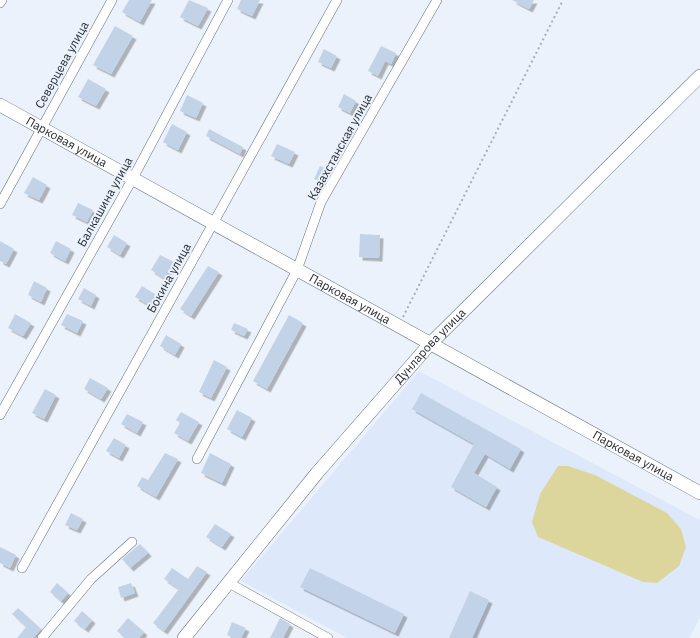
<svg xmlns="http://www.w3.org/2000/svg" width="700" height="638" font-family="'IBM Plex Sans',sans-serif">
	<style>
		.built { fill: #dde9fa }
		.green { fill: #dcd69d }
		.building { fill: #c3d3e7; filter: url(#shadow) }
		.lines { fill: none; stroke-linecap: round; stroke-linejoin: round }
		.street-casing { stroke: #647184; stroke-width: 10 }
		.secondary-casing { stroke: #647184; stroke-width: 14 }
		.path { stroke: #a9aeb7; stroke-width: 2; stroke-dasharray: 2 3; stroke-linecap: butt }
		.street { stroke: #fff; stroke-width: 9 }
		.secondary { stroke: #fff; stroke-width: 13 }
		.labels { text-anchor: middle; stroke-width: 4; stroke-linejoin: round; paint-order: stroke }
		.street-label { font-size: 12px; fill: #262b33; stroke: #ecf2fb }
	</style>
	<defs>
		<filter id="shadow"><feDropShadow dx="3.5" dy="3.5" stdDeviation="0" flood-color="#0004"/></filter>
	</defs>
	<rect width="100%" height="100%" fill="#ecf2fb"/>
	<!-- built -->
	<path class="built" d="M419,371L700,520V618L689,638H347L241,581Z"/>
	<!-- green -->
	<path class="green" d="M558,466H568L595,475L667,513L681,529L686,547L679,566L657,583L643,582L538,537L532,522L540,494Z"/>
	<!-- building -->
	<path class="building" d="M129,0H152L140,22L122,12Z
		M189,0L208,8L198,26L180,17Z
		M241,0H260L252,16L237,9Z
		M512,0H534L529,9Z
		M115,26L133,36L111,74L93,65Z
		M381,46L396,53L391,64L385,61L378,76L368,71Z
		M324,49L337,56L331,68L318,62Z
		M88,79L106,89L96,106L78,97Z
		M344,94L356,101L350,113L338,107Z
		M187,95L203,103L196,118L180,111Z
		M172,124L187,132L178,150L163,142Z
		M209,129L243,147L240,154L206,136Z
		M277,144L295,152L289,164L271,156Z
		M320,166L332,171L325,183L314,179Z
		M33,177L47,185L39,200L24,193Z
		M78,203L93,210L87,222L72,215Z
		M360,234L380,235L379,258L359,257Z
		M114,235L127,243L120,255L107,247Z
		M0,241L14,249L6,264L0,261Z
		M56,241L71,249L65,261L50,253Z
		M160,255L174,262L164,278L151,270Z
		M208,266L219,272L191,316L180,309Z
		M34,281L47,288L41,302L28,295Z
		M142,286L155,294L149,305L135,297Z
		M84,288L96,295L91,306L78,299Z
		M15,314L31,323L23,336L8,328Z
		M67,314L83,321L77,333L61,325Z
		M289,315L303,323L267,389L253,381Z
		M234,323L248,329L244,336L231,330Z
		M166,335L181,344L175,355L160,346Z
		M214,360L227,367L211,398L199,392Z
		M90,378L108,388L101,399L84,389Z
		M45,389L56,395L44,419L32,413Z
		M421,393L521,449L510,469L485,454L474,473L497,487L486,507L451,487L474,444L412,409Z
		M237,410L252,418L242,437L227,429Z
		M181,412L199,422L188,441L174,433L180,423L176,420Z
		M127,414L143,422L137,433L121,424Z
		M114,438L126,445L119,458L106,451Z
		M165,453L178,459L156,497L137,486L142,477L148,480Z
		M210,453L231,464L222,483L201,473Z
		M71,513L83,519L77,530L65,525Z
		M215,524L231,534L222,547L206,537Z
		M140,544L148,553L130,568L122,559Z
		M0,547L16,555L10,568L0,563Z
		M197,566L207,572L164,631L153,623L179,589L164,579L172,568L188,579Z
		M310,568L404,614L395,633L300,587Z
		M57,583L68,593L61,601L50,592Z
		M131,583L135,593L121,598L118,587Z
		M470,591L489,600L472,638H449Z
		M18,608L41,629L33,638H17L26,627L12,614Z
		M82,611L92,620L85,629L74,621Z
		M128,618L144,632L139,638H125L117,631Z
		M280,618L290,624L283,638H270Z
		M232,622L246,628L241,638H234L227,635Z"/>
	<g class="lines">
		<!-- street casing -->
		<g class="street-casing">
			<path id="street" d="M0,3L2,0
				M0,204L112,0
				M0,415L133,178L228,0
				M197,459L297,270L321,202L437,0
				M22,568L337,0
				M229,583L328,638
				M42,638L91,579L132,542"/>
		</g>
		<!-- secondary casing -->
		<g class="secondary-casing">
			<g id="secondary">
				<path id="s1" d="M0,105L700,493"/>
				<path id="s2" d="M184,638L317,473L430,344L700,76"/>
			</g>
		</g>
		<!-- path -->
		<path class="path" d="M403,317L563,0"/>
		<!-- street -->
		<use href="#street" class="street"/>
		<!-- secondary -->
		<use href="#secondary" class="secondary"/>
	</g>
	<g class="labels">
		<!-- street labels -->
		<g class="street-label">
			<text transform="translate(62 65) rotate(-61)" y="4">Северцева улица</text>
			<text dy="4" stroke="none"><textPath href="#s1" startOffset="76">Парковая улица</textPath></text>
			<text transform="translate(340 147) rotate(-61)" y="4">Казахстанская улица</text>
			<text transform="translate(105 202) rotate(-61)" y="4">Балкашина улица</text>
			<text transform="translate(169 278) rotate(-61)" y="4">Бокина улица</text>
			<text dy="4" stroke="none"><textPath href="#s1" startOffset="400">Парковая улица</textPath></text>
			<text dy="4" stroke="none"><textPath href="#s2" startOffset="382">Дунларова улица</textPath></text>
			<text dy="4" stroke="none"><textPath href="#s1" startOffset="724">Парковая улица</textPath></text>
		</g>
	</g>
</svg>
